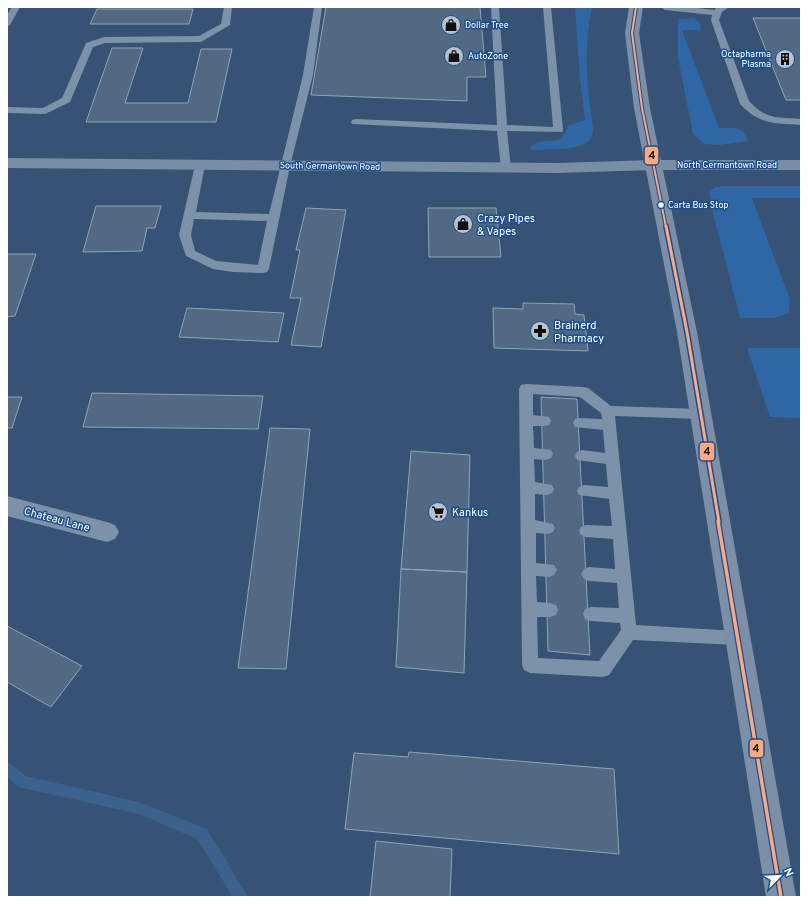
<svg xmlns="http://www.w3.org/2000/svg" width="808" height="904" font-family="Overpass,sans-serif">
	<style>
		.green { fill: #2f66a5 }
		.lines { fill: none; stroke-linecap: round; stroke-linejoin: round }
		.stream { fill: #3b618d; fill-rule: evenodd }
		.building { fill: #526984; stroke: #92a2b6 }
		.lane { fill: #7d92a8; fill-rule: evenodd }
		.street { fill: #7d92a8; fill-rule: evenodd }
		.secondary { fill: #798da4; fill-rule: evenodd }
		.primary { fill: #7d8ea7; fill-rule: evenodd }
		.bus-1-far2-casing { stroke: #1b4f8f; stroke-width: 4 }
		.bus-1-far1-casing { stroke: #1b4f8f; stroke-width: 6 }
		.bus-1-casing { stroke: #1b4f8f; stroke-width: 6 }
		.bus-1-far2 { stroke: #ffa980; stroke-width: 2 }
		.bus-1-far1 { stroke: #ffa980; stroke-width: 3 }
		.bus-1 { stroke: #ffa980; stroke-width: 3.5 }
		.bus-dot { fill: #fff; stroke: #1b4f8f; stroke-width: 1.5 }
		.labels { text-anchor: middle; stroke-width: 3; stroke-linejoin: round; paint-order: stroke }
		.far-poi-label { font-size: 9px; fill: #fff; stroke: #1b4f8f; text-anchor: start }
		.far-street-label { font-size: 9px; fill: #fff; stroke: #1b4f8f }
		.far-bus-label { font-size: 9px; fill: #fff; stroke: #1b4f8f; text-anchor: start }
		.poi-label { font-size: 11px; fill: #fff; stroke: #1b4f8f; text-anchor: start }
		.street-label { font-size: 11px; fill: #fff; stroke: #1b4f8f }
		.line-badge { stroke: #1b4f8f; stroke-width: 1.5 }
		.pale-badge-label { font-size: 11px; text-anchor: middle; font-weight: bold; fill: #111 }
	</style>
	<rect width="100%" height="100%" fill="#365274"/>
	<!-- green -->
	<path class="green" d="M575,7H592C584,45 586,82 592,120C593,129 595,136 587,142C576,151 545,149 530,150L531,146L538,142L559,140L566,133L567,126L585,120L580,80Z
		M694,18L700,23L701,30H682L719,128H735L743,131L748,141L720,145L704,144L693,134L678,58V19Z
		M724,186H801V198H752L790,299L789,313L775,318H740L713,213L709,191L716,187Z
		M747,348H801V418L770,417Z"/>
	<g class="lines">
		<!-- stream -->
		<path class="stream" d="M7,762L11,764L26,776L139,802L207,829L248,897H233L197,839L139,814L23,788L18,787L7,776Z"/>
	</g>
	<!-- building -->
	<path class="building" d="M326,7H480L486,77H467V101L311,95Z
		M97,9H193L189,24H90Z
		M753,18H801V100H786Z
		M112,48H143L125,103H188L201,49H232L216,122H86Z
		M96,206H161L155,228H147L142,251L83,252Z
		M306,208L346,210L321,347L291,345L301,298H290L300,250H296Z
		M428,208H496L501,257H429Z
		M7,254H36L15,316L7,317Z
		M523,303L574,304L575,314L584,315L588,351L494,348L493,308L523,309Z
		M187,308L284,313L278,342L179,337Z
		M92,393L263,396L258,429L83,427Z
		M7,397H22L12,428H7Z
		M541,397L577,399L590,655L548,651Z
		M270,428L310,429L286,669L238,668Z
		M411,451L470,455L467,572L401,569Z
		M401,569L467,572L464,673L396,667Z
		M7,626L82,666L51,707L7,682Z
		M409,752L614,769L619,854L345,829L354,753L408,757Z
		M376,841L452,849L450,897H370Z"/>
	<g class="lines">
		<!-- lane -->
		<path class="lane" d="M12,7H20L10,25L7,26V15Z
			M224,7H232L230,25L201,42L105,43L93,47L70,102L45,114L7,113V107L43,108L62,98L86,43L104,37L199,36L221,24Z
			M314,7H322L313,75L290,166L269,269L267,272L263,273L233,272L213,269L186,256L179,235L195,165L200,162L205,165L196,212L269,214L303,75ZM194,219L267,221L258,265L216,261L195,251L191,235Z
			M491,7H499L507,125L553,127L543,7H551L563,130L562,132L507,131L511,168L506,171L501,168L497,131L352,124L351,122L352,120L356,119L497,125Z
			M661,7H688L714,10L717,7H729L722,12L719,20L749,101C766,120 777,117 801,119V125C774,123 760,125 740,104L711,20L712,15L665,10Z
			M526,384L583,387L588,388L611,406L700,409L705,410L707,414L705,418L700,419L615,416L636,625L737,631L743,633L745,638L743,643L737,645L633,640L609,675L603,677L530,673L524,670L522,665L519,389L521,385ZM533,394L580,397L601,413L602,419L580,418L575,419L573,423L575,427L603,430L605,453L582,450L577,452L575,456L577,460L606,464L608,487L584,485L579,487L577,491L579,495L609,499L612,526L586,525L581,527L579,531L581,535L586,537L613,539L615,569L589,567L584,569L581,574L584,579L589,581L617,583L619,608L591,607L585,609L583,614L585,619L591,621L620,623L621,630L599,661L538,658L537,617H550L556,615L558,610L556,605L550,603L537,602L536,576L549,577L554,575L557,570L554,565L536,563V533L548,534L553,532L555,528L553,524L535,520V494L547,495L552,493L554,489L552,485L535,482L534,459L546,460L551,458L553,454L551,450L534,448L533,426H544L549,425L551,421L549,417L533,415Z"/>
		<!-- street -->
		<path class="street" d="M7,496L107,522L115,525L119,532L115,539L107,542L7,516Z"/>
		<!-- secondary -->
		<path class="secondary" d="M7,158L556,163L654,160H801V170H654L556,173L7,168Z"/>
		<!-- primary -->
		<path class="primary" d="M629,7H643L639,33L650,108L697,332L796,897H766L677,332L634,108L625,33Z"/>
		<!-- bus-1-far2 casing -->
		<g class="bus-1-far2-casing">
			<path id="bus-1-far2" d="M636,7L632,33L642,108L666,227"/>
		</g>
		<!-- bus-1-far1 casing -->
		<g class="bus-1-far1-casing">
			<path id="bus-1-far1" d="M666,226L687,332L719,522"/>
		</g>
		<!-- bus-1 casing -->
		<g class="bus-1-casing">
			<path id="bus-1" d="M718,521L781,897"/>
		</g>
		<!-- bus-1-far2 -->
		<use href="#bus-1-far2" class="bus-1-far2"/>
		<!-- bus-1-far1 -->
		<use href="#bus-1-far1" class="bus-1-far1"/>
		<!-- bus-1 -->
		<use href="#bus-1" class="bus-1"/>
	</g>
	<!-- icons -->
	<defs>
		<g id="shop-disc" transform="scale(1)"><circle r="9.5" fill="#b9c2ce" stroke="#1b4f8f"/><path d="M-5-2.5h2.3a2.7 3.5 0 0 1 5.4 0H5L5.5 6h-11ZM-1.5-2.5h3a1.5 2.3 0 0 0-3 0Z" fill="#111"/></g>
		<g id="building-disc" transform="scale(1)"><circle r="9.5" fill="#b9c2ce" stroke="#1b4f8f"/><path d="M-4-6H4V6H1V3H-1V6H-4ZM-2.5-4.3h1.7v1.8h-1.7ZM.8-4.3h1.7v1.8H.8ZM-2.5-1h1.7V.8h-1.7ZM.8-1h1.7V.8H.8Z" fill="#111"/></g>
		<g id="pharmacy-disc" transform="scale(1)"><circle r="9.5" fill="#b9c2ce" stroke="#1b4f8f"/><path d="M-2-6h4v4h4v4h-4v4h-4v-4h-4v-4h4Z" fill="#111"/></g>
		<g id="supermarket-disc" transform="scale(1)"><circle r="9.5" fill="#b9c2ce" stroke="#1b4f8f"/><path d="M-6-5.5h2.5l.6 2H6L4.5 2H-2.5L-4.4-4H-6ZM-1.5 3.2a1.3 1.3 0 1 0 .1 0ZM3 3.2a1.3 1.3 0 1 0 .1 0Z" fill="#111"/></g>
	</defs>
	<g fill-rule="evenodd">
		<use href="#shop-disc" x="451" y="25"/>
		<use href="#shop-disc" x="454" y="56"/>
		<use href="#building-disc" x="785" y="59"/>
		<use href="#shop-disc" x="463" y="224"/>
		<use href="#pharmacy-disc" x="540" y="331"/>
		<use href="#supermarket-disc" x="438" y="512"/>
	</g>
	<!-- markers -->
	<circle class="bus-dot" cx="661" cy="205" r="3.5"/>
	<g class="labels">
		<!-- far-poi labels -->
		<g class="far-poi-label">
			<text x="465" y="28">Dollar Tree</text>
			<text x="771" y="57" text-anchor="end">Octapharma<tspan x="771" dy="10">Plasma</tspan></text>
			<text x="468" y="59">AutoZone</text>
		</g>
		<!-- far-street labels -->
		<g class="far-street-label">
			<text x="727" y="168">North Germantown Road</text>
			<text transform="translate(330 166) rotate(1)" y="3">South Germantown Road</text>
		</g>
		<!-- far-bus labels -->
		<g class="far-bus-label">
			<text x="668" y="208">Carta Bus Stop</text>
		</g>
		<!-- poi labels -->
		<g class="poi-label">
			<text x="477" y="222">Crazy Pipes<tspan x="477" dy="13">&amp; Vapes</tspan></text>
			<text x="554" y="329">Brainerd<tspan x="554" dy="13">Pharmacy</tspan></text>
			<text x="452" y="516">Kankus</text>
		</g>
		<!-- street labels -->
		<g class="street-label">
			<text transform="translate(57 519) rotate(15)" y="4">Chateau Lane</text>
		</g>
	</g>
	<g class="line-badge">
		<rect x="644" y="146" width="15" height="19" rx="4" fill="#ffa980"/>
		<rect x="699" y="442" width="16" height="19" rx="4" fill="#ffa980"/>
		<rect x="749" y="739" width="15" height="19" rx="4" fill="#ffa980"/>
	</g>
	<g class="pale-badge-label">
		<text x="652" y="159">4</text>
		<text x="707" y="455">4</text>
		<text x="756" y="752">4</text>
	</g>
	<!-- border -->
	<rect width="808" height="904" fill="none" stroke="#ffffff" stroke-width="16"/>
	<!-- north arrow -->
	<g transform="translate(780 876) rotate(66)" stroke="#1b4f8f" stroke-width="3" paint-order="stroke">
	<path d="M0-3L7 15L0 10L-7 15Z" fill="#ffffff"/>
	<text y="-6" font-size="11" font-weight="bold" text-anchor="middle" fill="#ffffff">N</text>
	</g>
</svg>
